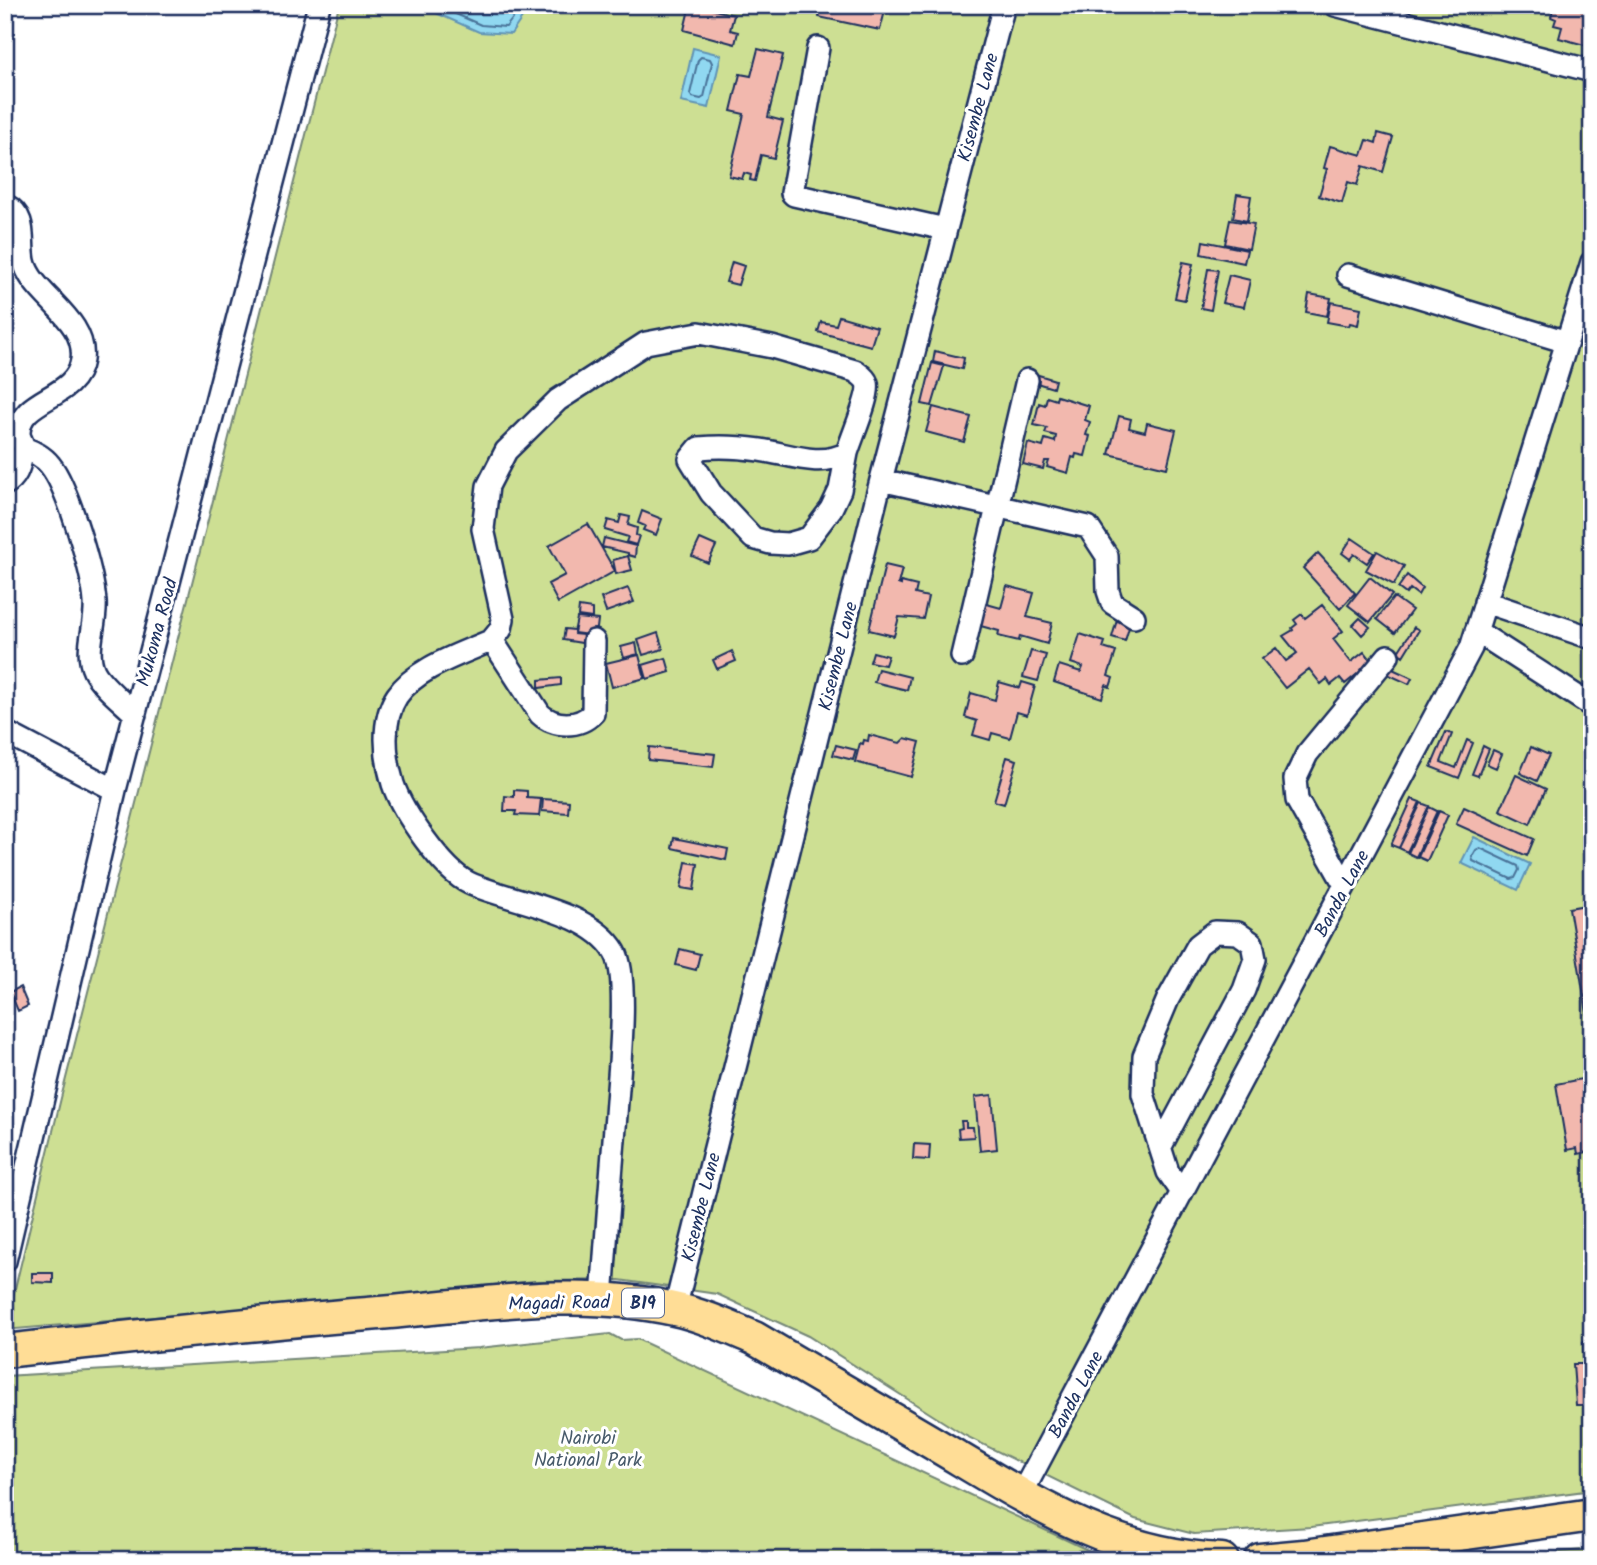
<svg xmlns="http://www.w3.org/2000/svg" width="1597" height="1565" font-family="Kalam,sans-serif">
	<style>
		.green { fill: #cddf93; stroke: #748778; stroke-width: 2 }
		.water { fill: #90d8f1; stroke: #6194b6; stroke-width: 2 }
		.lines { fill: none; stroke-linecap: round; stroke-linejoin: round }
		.shore { stroke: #4a7399; stroke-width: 2 }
		.building { fill: #f2b8ae; stroke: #1b2f5e; stroke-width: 2 }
		.minor-casing { stroke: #1b2f5e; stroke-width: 26 }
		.highway-casing { stroke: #1b2f5e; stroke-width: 37 }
		.minor { stroke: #fff; stroke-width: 21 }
		.highway { stroke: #ffdd96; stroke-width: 32 }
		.labels { text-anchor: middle; stroke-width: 6; stroke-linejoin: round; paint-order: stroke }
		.shield { fill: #fff; stroke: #5f6d8e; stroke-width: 2 }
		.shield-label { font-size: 18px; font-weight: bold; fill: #1b2f5e }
		.street-label { font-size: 19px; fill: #1b2f5e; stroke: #fff }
		.park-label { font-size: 19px; fill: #485b6b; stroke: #fff }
	</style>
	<rect width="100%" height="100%" fill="#fff"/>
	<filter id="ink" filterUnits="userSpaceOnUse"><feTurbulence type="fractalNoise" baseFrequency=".0143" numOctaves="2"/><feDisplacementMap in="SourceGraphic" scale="14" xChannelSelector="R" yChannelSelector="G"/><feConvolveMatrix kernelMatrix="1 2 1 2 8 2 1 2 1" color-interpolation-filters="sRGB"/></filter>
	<g filter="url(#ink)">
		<!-- green -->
		<path class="green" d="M339,5H1592V1490L1311,1527L1194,1534L1135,1519L964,1435L808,1336L717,1294L619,1280L534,1281L304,1304L5,1330L61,1098Z
			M610,1334L621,1340L637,1339L1109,1560H5V1376L479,1348Z
			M1592,1549V1560H1477Z"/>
		<!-- water -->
		<path class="water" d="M418,5H531L511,34L479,32Z
			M693,48L721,55L709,108L681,102Z
			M1474,837L1530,864L1518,890L1461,863Z"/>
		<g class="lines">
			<!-- shore -->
			<path class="shore" d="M435,5L481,25L506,27L523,5
				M701,57L710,59L712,63L704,97L701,99L692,97L690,94L698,60Z
				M1480,848L1518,866L1519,870L1515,878L1511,879L1473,861L1472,857L1476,850Z"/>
		</g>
		<!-- building -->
		<path class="building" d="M690,5H712L711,9L734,15L730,30L738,32L735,44L684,30Z
			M821,5H858L885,11L880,30L819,17Z
			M1554,5L1560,7L1561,5H1592L1590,9L1592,21L1587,22L1592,23V47L1559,38L1562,27L1554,25L1556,19L1551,17Z
			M758,49L783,55L768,117L783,121L774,158L761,155L755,181L750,180L751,175L744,173L742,179L729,176L744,114L731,111L740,74L751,76Z
			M1378,133L1393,137L1383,172L1363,166L1357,185L1348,182L1342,203L1319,196L1327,169L1324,168L1330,146L1362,155L1367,140L1376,143Z
			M1237,194L1251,196L1247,221L1233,218Z
			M1230,220L1254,224L1249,249L1225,244Z
			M1203,241L1247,250L1244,263L1201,254Z
			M732,262L744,266L738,285L726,282Z
			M1183,262L1193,264L1185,300L1175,298Z
			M1208,269L1218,270L1211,310L1201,308Z
			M1229,275L1250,280L1244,307L1222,303Z
			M1309,294L1331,298L1327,316L1306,312Z
			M1331,302L1361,308L1358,325L1350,323L1349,326L1327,322Z
			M839,316L877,327L871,346L818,332L821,322L836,325Z
			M935,351L964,358L962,369L933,362Z
			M932,363L944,366L932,406L922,404Z
			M1032,373L1055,380L1053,388L1030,381Z
			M1057,396L1089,406L1085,420L1090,422L1086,435L1090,436L1085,456L1076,454L1075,458L1072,457L1068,473L1047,467L1049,461H1045L1043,469L1023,464L1028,443L1043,447L1045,439L1055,442L1056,436L1045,433L1047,428L1034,425L1039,403L1045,405L1047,397L1056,400Z
			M933,407L971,417L964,442L926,432Z
			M1119,416L1131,419L1129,428L1145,432L1147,423L1176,430L1167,468L1109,454Z
			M642,511L662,519L656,535L643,530L645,526L638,523Z
			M621,515L630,517L628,525L637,528L636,535L639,536L636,545L626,542L628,537L605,530L608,520L619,523Z
			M588,524L615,571L558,603L548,584L565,575L549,546Z
			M604,538L636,546L635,557L628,555V553L602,547Z
			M1352,538L1374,553L1367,563L1354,554L1350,559L1342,553Z
			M700,539L716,546L708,563L692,556Z
			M1377,551L1404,566L1394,585L1366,570Z
			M1318,553L1355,593L1340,609L1303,568Z
			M628,556L632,570L616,574L613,560Z
			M885,565L902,569L898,584L901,585V582L917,586L915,594L928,597L923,619L899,617L894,636L869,630Z
			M1407,575L1422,588L1418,595L1410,589L1406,594L1398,588Z
			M1370,577L1392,595L1370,622L1348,605Z
			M1007,586L1034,593L1027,617L1052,623L1047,644L1020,636L1019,641L998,636L999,631L977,625L983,603L1001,608Z
			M628,588L634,602L606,612L601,598Z
			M1394,597L1412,610L1395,633L1377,619Z
			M1322,605L1343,631L1333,639L1351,662L1364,652L1372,662L1345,684L1340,678L1331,685L1327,679L1321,684L1309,669L1285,688L1262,659L1276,648L1286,661L1297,653L1283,636L1293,630L1292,628L1297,624L1294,620L1302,614L1305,618Z
			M579,607L592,609V618L578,616Z
			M577,618L598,620L596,636L574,633Z
			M1360,618L1370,627L1362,635L1353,625Z
			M1117,620L1130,624L1125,641L1112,637Z
			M1414,627L1419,630L1403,656L1398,652Z
			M565,629L574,630V634L583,635L582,643L563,640Z
			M658,633L663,649L643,655L638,640Z
			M1080,634L1105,642L1103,648L1116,652L1108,676L1113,678L1110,687L1106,685L1102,698L1054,682L1059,665L1081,672L1083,667L1071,663Z
			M636,643L638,654L624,658L621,647Z
			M732,651L736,661L717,669L713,660Z
			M1031,651L1046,655L1038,681L1023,677Z
			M873,652L888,656L885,665L870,662Z
			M639,655L645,678L612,687L606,663Z
			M666,658L670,672L647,679L643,665Z
			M1386,666L1412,678L1409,684L1383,672Z
			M878,669L910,677L907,690L874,682Z
			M561,678V685L539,688V680Z
			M999,682L1020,688L1022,682L1035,686L1027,715L1017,712L1010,738L992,733L990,740L973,735L977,721L965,717L971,693L995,700Z
			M1446,732L1452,734L1441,762L1456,768L1467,740L1473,743L1459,778L1431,767Z
			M869,735L900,743L905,738L920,742L911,777L855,762L860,743L863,744L864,740L868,741Z
			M836,745L856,750L853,760L833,755Z
			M1483,746L1489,749L1478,776L1472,774Z
			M649,747L715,754L713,767L648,760Z
			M1531,747L1549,755L1537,781L1520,773Z
			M1493,750L1502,754L1496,768L1487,764Z
			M1007,757L1017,760L1004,804L994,801Z
			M1516,775L1546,789L1530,824L1500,810Z
			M514,790L527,791V798L541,799L539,816L515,815L516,811H504L505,796L514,797Z
			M543,799L569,801L568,813L542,811Z
			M1412,799L1420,802L1399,848L1391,845Z
			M1421,803L1429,806L1407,852L1399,848Z
			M1429,807L1437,811L1416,857L1408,853Z
			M1464,807L1534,839L1527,856L1456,824Z
			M1439,811L1448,815L1427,861L1418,857Z
			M674,838L728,849L726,860L672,848Z
			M686,862L698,864L694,890L681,888Z
			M1592,904V1043L1569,908Z
			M680,949L700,954L696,970L676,965Z
			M20,987L28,1006L18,1011L10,992Z
			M1592,1077V1151L1578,1154L1577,1148L1567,1150L1556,1084Z
			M992,1095L997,1149L980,1151L975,1097Z
			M961,1121H966V1127H973L974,1137L959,1138L958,1129L962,1128Z
			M914,1144L930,1145L929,1160L913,1159Z
			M32,1273H53V1283L32,1282Z
			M1592,1341V1405H1576L1573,1364H1584L1583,1342Z"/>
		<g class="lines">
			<!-- minor casing -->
			<g class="minor-casing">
				<path id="minor" d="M1335,5L1592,71
					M818,48L792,193L794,195L945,229
					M5,205C28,216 20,240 24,261C31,295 88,318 82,360C76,400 19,397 19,433C19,438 23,443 24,448C34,452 43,456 50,465C68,487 93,573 95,602C97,625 84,650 94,671C101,685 124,703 135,714
					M1348,275L1567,342
					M881,480L1088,527L1107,556L1108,591L1112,603L1134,617
					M5,484C19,477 20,461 24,448
					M1485,602L1592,638
					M1476,631L1592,706
					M492,640L540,714C554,727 579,728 593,713L594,641
					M962,656L1027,380
					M5,732L115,790
					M1345,885L1297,800L1295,779L1307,754L1388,656
					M1161,1146L1244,990L1255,959L1252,943L1238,933L1215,932L1198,945L1168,999L1144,1056L1143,1094L1168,1172L1182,1192
					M5,1261L115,790L319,5
					M602,1300C606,1238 611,1176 616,1115C618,1081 630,977 615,952C591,910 510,902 469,883C443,871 402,811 393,784C385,758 381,720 397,696C417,667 462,654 492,640L501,629L503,619L483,529L488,486L506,451L558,400L646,343L699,333L772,347L855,371C859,374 865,377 867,383C871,394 851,439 847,453C819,468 789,454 760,450C740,447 719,446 699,448L690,459L711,493L753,538L770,543L788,544L809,538L831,509L840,490L847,453
					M675,1309L881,480L1004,5
					M1021,1495L1471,648L1592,262"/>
			</g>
			<!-- highway casing -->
			<g class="highway-casing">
				<path id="highway" d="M5,1351C130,1337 254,1323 379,1313C476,1305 578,1287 674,1309C702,1315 728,1327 754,1338C815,1374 876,1410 938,1446C1029,1500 1112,1556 1222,1560
					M1260,1560L1304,1556L1592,1515"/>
			</g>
			<!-- minor -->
			<use href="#minor" class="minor"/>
			<!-- highway -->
			<use href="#highway" class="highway"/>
		</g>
	</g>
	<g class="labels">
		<!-- shield labels -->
		<rect class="shield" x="622" y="1288.5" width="42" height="29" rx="5"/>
		<g class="shield-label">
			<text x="643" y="1309">B19</text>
		</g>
		<!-- street labels -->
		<g class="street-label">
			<text transform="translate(977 107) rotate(-75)" y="7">Kisembe Lane</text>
			<text transform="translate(156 632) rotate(-75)" y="7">Mukoma Road</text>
			<text transform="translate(837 656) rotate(-76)" y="7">Kisembe Lane</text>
			<text transform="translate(1341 893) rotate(-62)" y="7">Banda Lane</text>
			<text transform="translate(700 1207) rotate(-76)" y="7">Kisembe Lane</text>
			<text transform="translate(559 1302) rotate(-1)" y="7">Magadi Road</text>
			<text transform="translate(1075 1394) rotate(-62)" y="7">Banda Lane</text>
		</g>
		<!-- park labels -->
		<g class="park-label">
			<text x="588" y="1444">Nairobi<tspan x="588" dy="22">National Park</tspan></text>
		</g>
	</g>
	<!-- margin -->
	<rect width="1597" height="1565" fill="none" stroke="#fff" stroke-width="28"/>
	<rect x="14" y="14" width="1569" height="1537" fill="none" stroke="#1b2f5e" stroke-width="2.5" filter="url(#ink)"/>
</svg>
